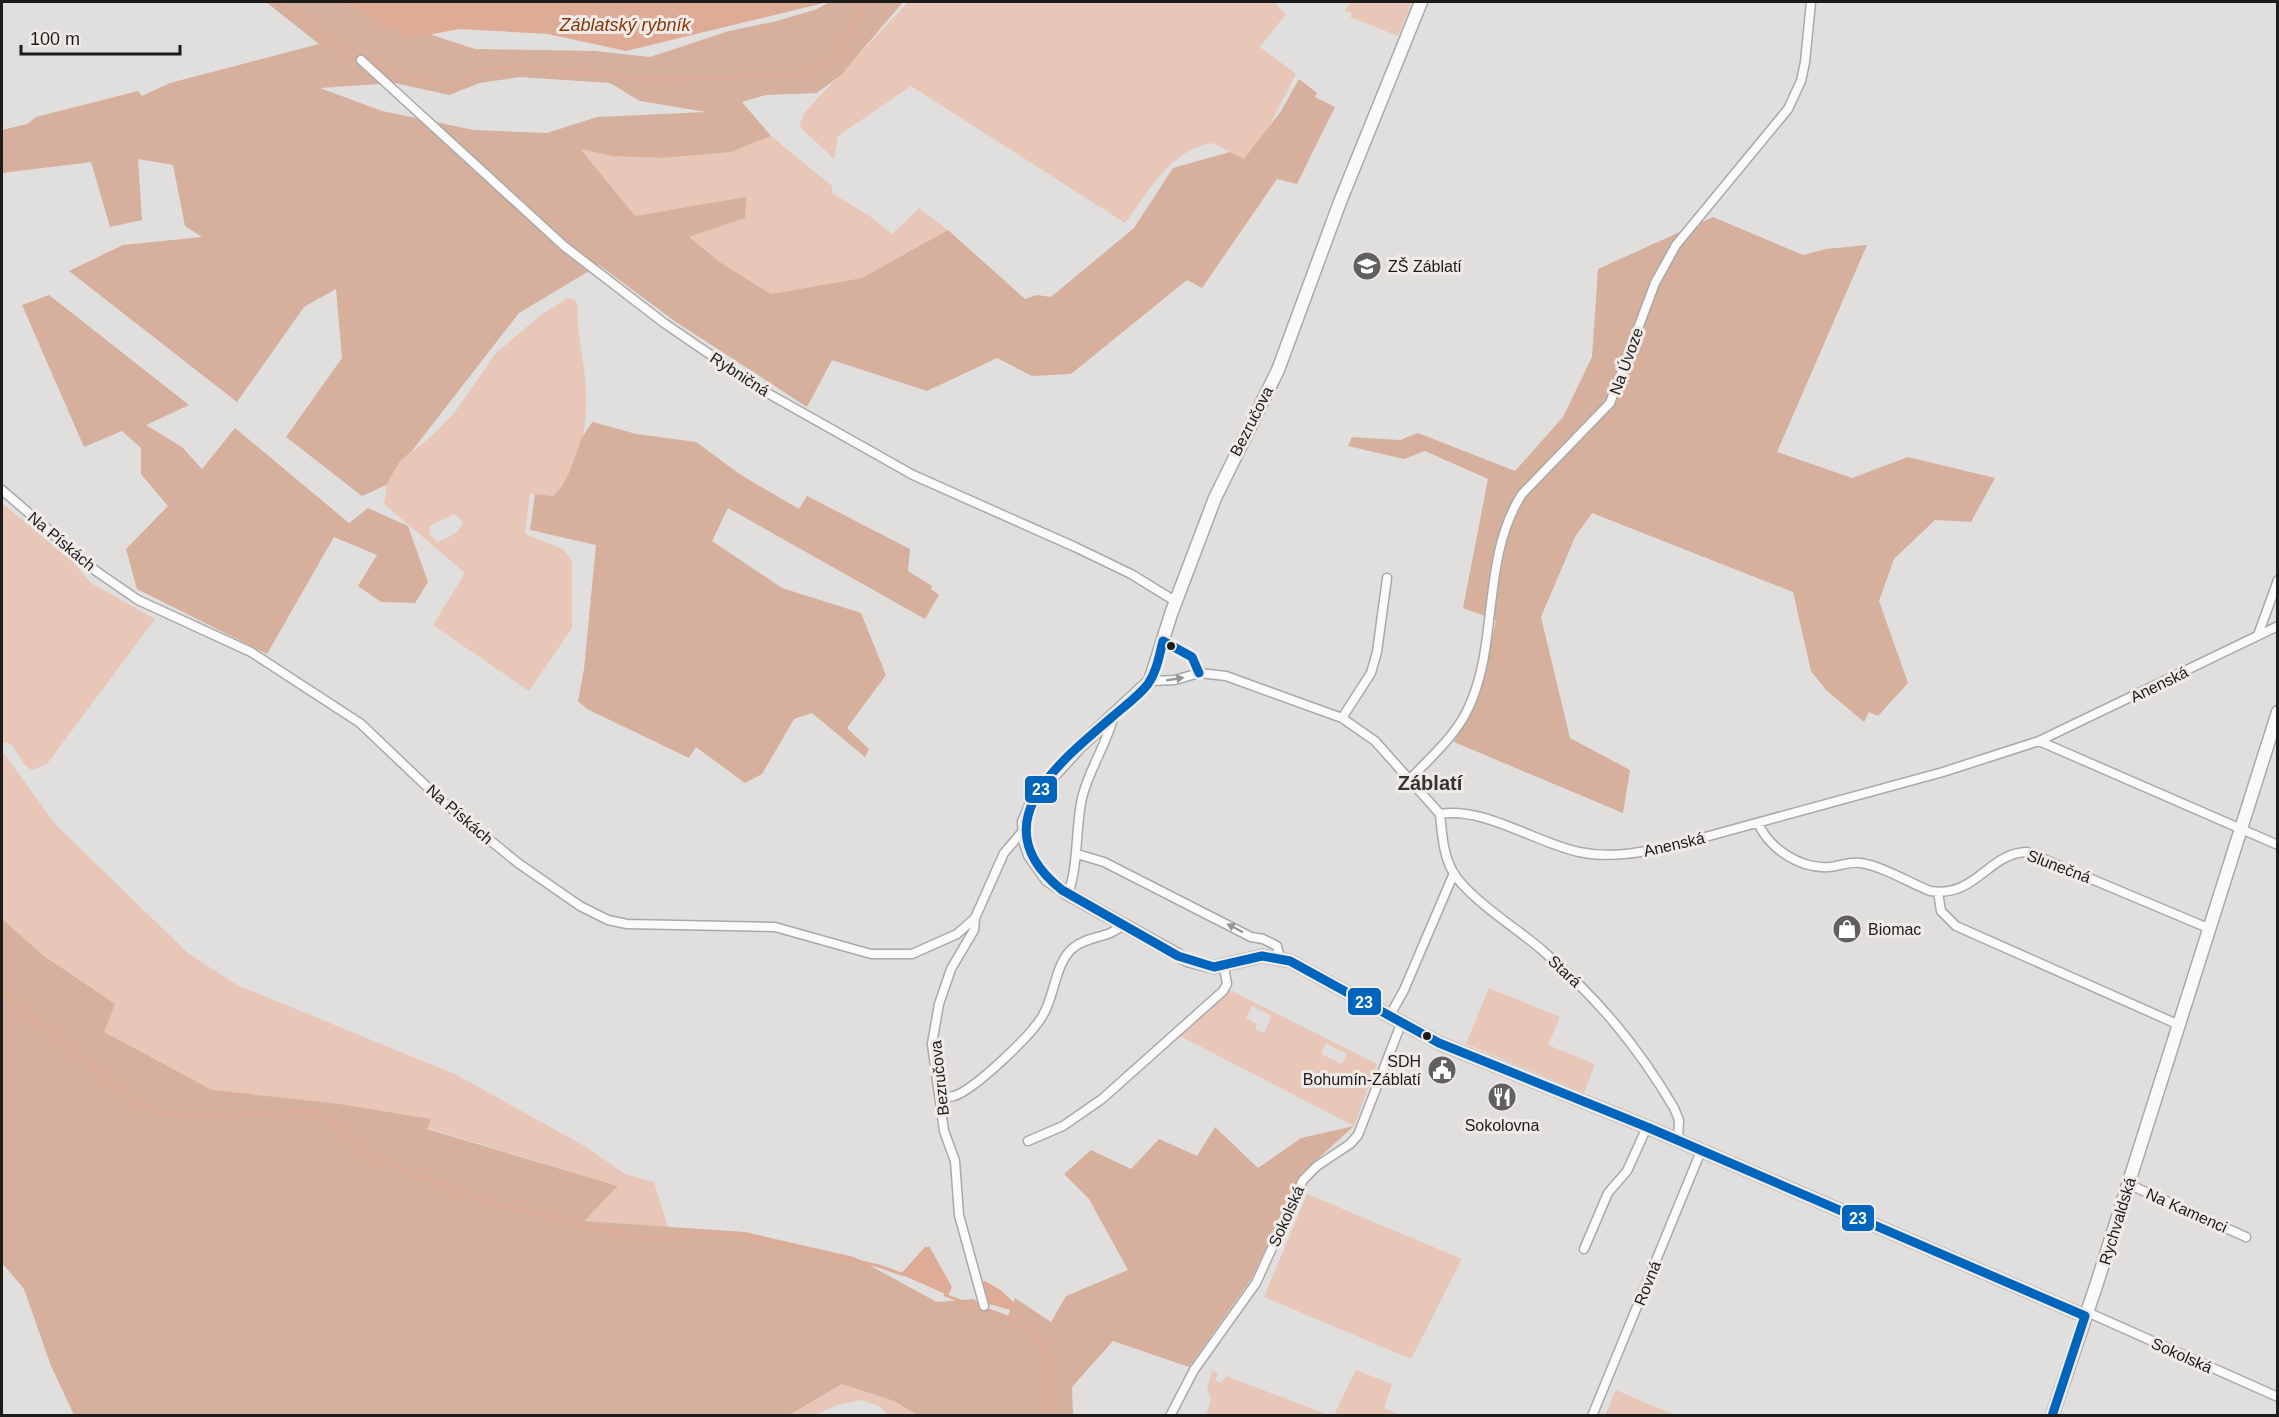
<svg xmlns="http://www.w3.org/2000/svg" width="2279" height="1417" font-family="Arial,sans-serif">
	<style>
		.green { fill: #e8c6b8; fill-rule: evenodd }
		.forest { fill: #d6af9d; fill-rule: evenodd }
		.water { fill: #deab96 }
		.lines { fill: none; stroke-linecap: round; stroke-linejoin: round }
		.stream { stroke: #deab96; stroke-width: 3 }
		.street-casing { stroke: #aaa9a7; stroke-width: 11 }
		.secondary-casing { stroke: #aaa9a7; stroke-width: 15 }
		.street { stroke: #fafafa; stroke-width: 8 }
		.secondary { stroke: #fafafa; stroke-width: 12 }
		.bus-1-casing { stroke: #f0ebe9; stroke-width: 14 }
		.bus-1 { stroke: #0065bd; stroke-width: 9 }
		.oneway { fill: #979696 }
		.bus-dot { fill: #1e1c1b; stroke: #f0ebe9; stroke-width: 2 }
		.labels { text-anchor: middle; stroke-width: 6; stroke-linejoin: round; paint-order: stroke }
		.poi-label { font-size: 16px; fill: #1e1c1b; stroke: #f0ebe9; text-anchor: start }
		.street-label { font-size: 16px; fill: #1e1c1b; stroke: #f0ebe9 }
		.water-label { font-size: 18px; font-style: italic; fill: #893504; stroke: #f0ebe9 }
		.quarter-label { font-size: 20px; font-weight: bold; fill: #363331; stroke: #f0ebe9 }
		.line-badge { stroke: #f0ebe9; stroke-width: 2 }
		.badge-label { font-size: 16px; text-anchor: middle; font-weight: bold; fill: #fff }
	</style>
	<rect width="100%" height="100%" fill="#e1dfdd"/>
	<!-- green -->
	<path class="green" d="M908,2H1274L1286,14L1260,47L1296,74L1267,130L1244,159L1212,143C1170,150 1149,191 1125,223L911,86L838,136L834,159L799,126L805,112Z
		M1351,2H1412L1398,36L1350,17L1352,13L1345,10Z
		M771,136L832,186V193L871,217L892,234L919,208L948,230L862,278L771,294L721,263L689,237L745,218V198L635,216L581,148L612,156L664,158L731,152Z
		M568,298L575,300L578,307C576,330 583,354 585,377C589,417 584,468 553,496L530,494L525,534L563,549L572,561V628L529,691L433,625L465,573L384,504L387,483L400,461L432,436L455,412L496,353L542,314ZM454,514L463,522C459,534 448,537 438,542L430,535L429,526Z
		M2,503L73,562L91,583L155,619L47,764L32,770L25,765L11,744L2,742Z
		M2,751L56,825L189,954L237,985L457,1075L586,1147L625,1174L654,1182L668,1227L583,1221L618,1186L427,1128L430,1120L212,1091L103,1032L44,956L2,919Z
		M1489,988L1560,1017L1548,1045L1595,1064L1584,1093L1466,1044Z
		M1228,989L1377,1064L1354,1126L1180,1036ZM1252,1006L1272,1016L1264,1033L1255,1029L1257,1024L1246,1018ZM1326,1043L1347,1054L1342,1064L1321,1054Z
		M1307,1194L1462,1259L1411,1359L1264,1297Z
		M1212,1370L1218,1373L1215,1380L1221,1383L1226,1376L1329,1415H1206L1211,1399L1207,1390Z
		M1356,1370L1392,1384L1384,1408L1401,1415H1334Z
		M842,1384L894,1401L917,1415H888L879,1406L862,1400L837,1405L815,1415L789,1416Z
		M1616,1390L1674,1415H1605Z"/>
	<!-- forest -->
	<path class="forest" d="M266,2H345L383,27L411,38L429,34L475,49L595,51L650,57L729,31L777,21L817,9L829,2H903L841,75L817,93L766,95L742,102L771,136L731,152L664,158L612,156L581,149L635,216L746,197L745,218L689,237L721,263L771,294L862,278L948,230L1025,299L1037,295L1051,297L1134,228L1173,168L1230,152L1244,159L1281,111L1299,79L1317,93L1315,97L1335,107L1297,184L1277,179L1202,288L1187,280L1071,374L1032,376L997,358L927,391L832,360L807,407L676,322L599,265L519,313L411,452L400,461L386,485L362,496L286,437L342,358L336,289L304,307L237,402L69,271L123,245L202,237L185,226L173,165L138,159L142,220L110,227L91,162L2,173V130L27,124L36,117L138,91L142,96L170,83L319,44ZM520,77L610,83L640,101L706,112L597,117L547,133L474,130L382,111L320,88L395,83L449,95L480,83Z
		M1713,217L1803,255L1826,249L1867,245L1777,452L1852,478L1908,457L1995,478L1971,522L1935,520L1894,559L1879,601L1908,683L1878,716L1869,712L1864,722L1826,690L1811,671L1793,592L1592,513L1575,537L1541,617L1570,738L1630,770L1623,813L1454,742L1478,699L1496,620L1463,608L1488,479L1425,451L1404,459L1348,446L1352,437L1400,440L1418,433L1515,471L1563,417L1592,357L1598,269Z
		M49,295L189,405L146,425L182,447L202,469L235,428L349,523L368,508L408,526L428,582L415,603L381,602L358,586L377,555L334,537L267,654L137,589L126,549L168,506L141,474V448L122,431L84,447L22,305Z
		M593,422L636,434L696,442L741,475L799,509L807,496L910,549L908,571L932,586L931,589L939,595L925,619L728,508L712,541L782,588L861,613L886,675L847,728L869,749L865,757L812,713L794,719L762,774L745,783L696,747L689,758L587,709L578,701L584,669L596,545L530,530L535,494L553,496C576,476 573,443 593,422Z
		M2,919L44,956L115,1004L104,1032L212,1090L339,1104L431,1119L427,1129L618,1186L584,1221L745,1232L854,1257L937,1302L974,1299L981,1306L1008,1316L1015,1298L1051,1322L1066,1296L1128,1270L1089,1199L1064,1174L1091,1150L1131,1169L1159,1139L1197,1156L1215,1127L1258,1168L1301,1138L1354,1126L1301,1174L1252,1278L1189,1367L1113,1341L1072,1387L1073,1415H917L894,1401L842,1384L788,1416L74,1415L51,1366L24,1289L2,1263Z"/>
	<!-- water -->
	<path class="water" d="M345,2H828L626,51L548,34L460,29L411,38L383,27Z
		M929,1246L952,1287L948,1295L900,1274Z
		M985,1281L1002,1291L1018,1307L1014,1311L989,1304L983,1282Z"/>
	<g class="lines">
		<!-- stream -->
		<path class="stream" d="M279,2L355,60H360
			M369,63L436,85H453L484,70L521,66L653,80L799,75L836,56L866,2
			M2,993L136,1103L168,1115L201,1117L262,1113L278,1118L298,1109L314,1112L324,1115L363,1153L486,1202L647,1239L707,1233L745,1235L879,1266L904,1275
			M910,1266L926,1248L928,1251
			M945,1295C986,1313 1045,1315 1051,1373C1052,1387 1049,1401 1052,1416"/>
		<!-- street casing -->
		<g class="street-casing">
			<path id="street" d="M361,60L564,246L664,323L762,390L913,475L1075,547L1131,574L1175,601
				M2,490L96,571L138,600L251,652L360,723L442,801L518,863L580,906L608,920L627,924L775,927L871,954H912L957,934L975,918
				M2258,635L2278,580
				M1163,641L1192,657L1199,673
				M1150,681L1175,680L1199,673L1226,676L1342,718L1375,741L1440,814C1483,806 1536,843 1579,852C1612,859 1643,852 1676,845L1943,772L2039,741L2278,626
				M1342,718L1371,673L1377,652L1387,578
				M2039,741L2278,845
				M1411,778C1431,757 1454,737 1467,711C1500,645 1480,560 1522,494L1610,403L1655,283L1676,245L1788,109L1801,81L1805,62L1811,2
				M1440,814C1442,833 1443,855 1453,872C1469,899 1518,929 1542,950C1597,998 1637,1045 1674,1108L1679,1120L1678,1140
				M1758,823C1769,848 1799,869 1829,867C1840,866 1850,861 1861,863C1884,867 1908,882 1930,891C1976,898 1988,853 2027,852L2208,928
				M1077,854L1104,862L1251,937L1263,939L1277,946L1280,958
				M1938,892L1941,911L1956,926L2177,1024
				M1068,894C1079,863 1075,830 1082,798C1089,769 1107,744 1114,715
				M1389,1017L1404,990L1454,873
				M941,1098C945,1097 950,1097 954,1096C974,1090 1033,1034 1043,1015C1055,995 1055,963 1073,948C1088,935 1109,939 1122,925
				M1028,1141L1063,1126L1102,1099L1223,991L1227,984L1224,967
				M2128,1184L2246,1237
				M1584,1249L1608,1193L1627,1171L1647,1127
				M984,1306L959,1215L955,1161L944,1131L932,1044L939,1004L951,969L974,930L975,918L1004,853L1023,831
				M2087,1312L2278,1397
				M1170,1416L1194,1370L1256,1283L1303,1180L1317,1166L1350,1144L1358,1135L1401,1024
				M1592,1416L1701,1151"/>
		</g>
		<!-- secondary casing -->
		<g class="secondary-casing">
			<path id="secondary" d="M1421,2L1340,202L1278,370L1215,498L1171,614L1150,681L1080,746L1036,794L1024,822L1025,840L1030,855L1047,879L1068,894L1187,960L1214,967L1262,956L1290,961L1439,1043L1647,1127L2085,1316
				M2052,1416L2096,1286L2278,712"/>
		</g>
		<!-- street -->
		<use href="#street" class="street"/>
		<!-- secondary -->
		<use href="#secondary" class="secondary"/>
		<!-- bus-1 casing -->
		<g class="bus-1-casing">
			<path id="bus-1" d="M1199,673L1192,657L1163,641C1159,656 1157,671 1148,684C1138,697 1123,707 1111,718C1055,766 981,825 1062,890L1178,956L1214,967L1262,956L1290,961L1439,1043L1647,1127L2085,1316
				M2052,1416L2085,1316"/>
		</g>
		<!-- bus-1 -->
		<use href="#bus-1" class="bus-1"/>
	</g>
	<!-- one-way arrows -->
	<defs><path id="oneway-solid" d="M-6-.8H1V-3.2L6.5 0L1 3.2V.8H-6Z" transform="scale(1.5)"/></defs>
	<g class="oneway">
		<use href="#oneway-solid" transform="translate(1175 679) rotate(-9)"/>
		<use href="#oneway-solid" transform="translate(1235 928) rotate(-152)"/>
	</g>
	<!-- icons -->
	<defs>
		<g id="school-disc" transform="scale(1.5)"><circle r="9.5" fill="#62605f" stroke="#f0ebe9"/><path d="M0-5L7-2L0 1L-7-2ZM-4 1L0 2.5L4 1V4Q0 6-4 4Z" fill="#fff"/></g>
		<g id="shop-disc" transform="scale(1.5)"><circle r="9.5" fill="#62605f" stroke="#f0ebe9"/><path d="M-5-2.5h2.3a2.7 3.5 0 0 1 5.4 0H5L5.5 6h-11ZM-1.5-2.5h3a1.5 2.3 0 0 0-3 0Z" fill="#fff"/></g>
		<g id="civic-disc" transform="scale(1.5)"><circle r="9.5" fill="#62605f" stroke="#f0ebe9"/><path d="M-.6-6.5H3V-4.5H.6V-3L4-1V1h2V6H-6V1h2V-1L-.6-3ZM-1.2 2.5V6h2.4V2.5Z" fill="#fff"/></g>
		<g id="restaurant-disc" transform="scale(1.5)"><circle r="9.5" fill="#62605f" stroke="#f0ebe9"/><path d="M-5-6h1v4h1v-4h1v4h1v-4h1v5L-1.5 .5V6h-2V.5L-5-1ZM5-6V6H3V1.5H1.5Q1.5-4 5-6Z" fill="#fff"/></g>
	</defs>
	<g fill-rule="evenodd">
		<use href="#school-disc" x="1367" y="266"/>
		<use href="#shop-disc" x="1847" y="929"/>
		<use href="#civic-disc" x="1442" y="1070"/>
		<use href="#restaurant-disc" x="1502" y="1097"/>
	</g>
	<!-- markers -->
	<g class="bus-dot">
		<circle cx="1171" cy="646" r="5"/>
		<circle cx="1427" cy="1036" r="5"/>
	</g>
	<g class="labels">
		<!-- poi labels -->
		<g class="poi-label">
			<text x="1388" y="272">ZŠ Záblatí</text>
			<text x="1868" y="935">Biomac</text>
			<text x="1421" y="1067" text-anchor="end">SDH<tspan x="1421" dy="18">Bohumín-Záblatí</tspan></text>
			<text x="1502" y="1131" text-anchor="middle">Sokolovna</text>
		</g>
		<!-- street labels -->
		<g class="street-label">
			<text transform="translate(1626 361) rotate(-70)" y="6">Na Úvoze</text>
			<text transform="translate(740 374) rotate(33)" y="6">Rybničná</text>
			<text transform="translate(1251 421) rotate(-63)" y="6">Bezručova</text>
			<text transform="translate(62 541) rotate(40)" y="6">Na Pískách</text>
			<text transform="translate(2159 684) rotate(-26)" y="6">Anenská</text>
			<text transform="translate(460 814) rotate(41)" y="6">Na Pískách</text>
			<text transform="translate(1674 844) rotate(-13)" y="6">Anenská</text>
			<text transform="translate(2059 866) rotate(21)" y="6">Slunečná</text>
			<text transform="translate(1565 971) rotate(43)" y="6">Stará</text>
			<text transform="translate(939 1078) rotate(-96)" y="6">Bezručova</text>
			<text transform="translate(2187 1210) rotate(24)" y="6">Na Kamenci</text>
			<text transform="translate(1286 1216) rotate(-66)" y="6">Sokolská</text>
			<text transform="translate(2117 1221) rotate(-73)" y="6">Rychvaldská</text>
			<text transform="translate(1647 1283) rotate(-68)" y="6">Rovná</text>
			<text transform="translate(2182 1355) rotate(24)" y="6">Sokolská</text>
		</g>
		<!-- water labels -->
		<g class="water-label">
			<text x="625" y="31">Záblatský rybník</text>
		</g>
		<!-- quarter labels -->
		<g class="quarter-label">
			<text x="1430" y="790">Záblatí</text>
		</g>
	</g>
	<g class="line-badge">
		<rect x="1024" y="775" width="34" height="29" rx="6" fill="#0065bd"/>
		<rect x="1347" y="987" width="35" height="29" rx="6" fill="#0065bd"/>
		<rect x="1841" y="1204" width="34" height="28" rx="6" fill="#0065bd"/>
	</g>
	<g class="badge-label">
		<text x="1041" y="795">23</text>
		<text x="1364" y="1008">23</text>
		<text x="1858" y="1224">23</text>
	</g>
	<!-- border -->
	<rect width="2279" height="1417" fill="none" stroke="#1e1c1b" stroke-width="6"/>
	<!-- scale -->
	<path d="M21 45v9h159v-9" fill="none" stroke="#1e1c1b" stroke-width="3"/>
	<text x="30" y="45" font-size="18" fill="#1e1c1b" stroke="#f0ebe9" stroke-width="4.5" paint-order="stroke">100 m</text>
</svg>
